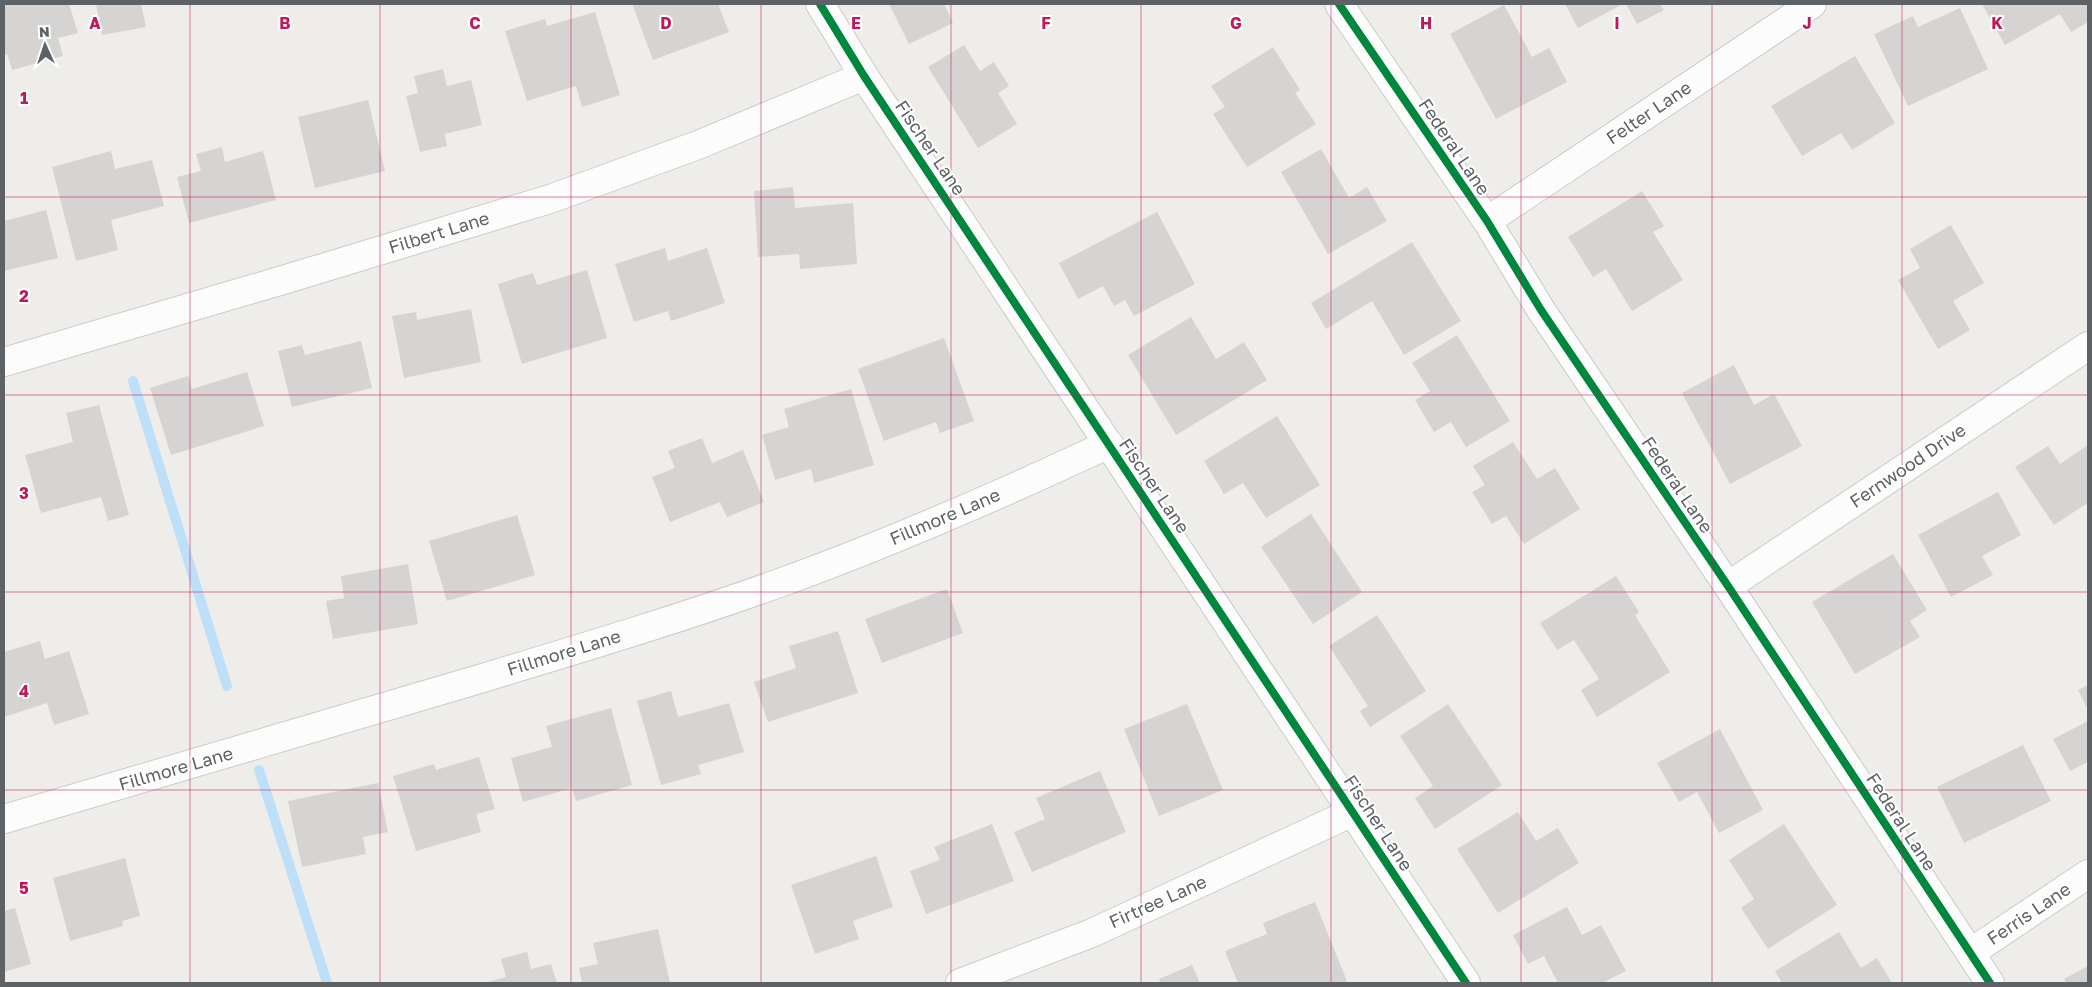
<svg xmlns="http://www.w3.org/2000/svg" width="2092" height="987" font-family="'Golos Text',sans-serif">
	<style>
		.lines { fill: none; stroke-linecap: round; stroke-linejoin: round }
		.stream { stroke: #bde0f8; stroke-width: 10 }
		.building { fill: #d5d4d2 }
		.minor-casing { stroke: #cbcbcb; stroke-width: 30 }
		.minor { stroke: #fcfcfc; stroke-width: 28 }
		.cycleway-casing { stroke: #fff; stroke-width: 11 }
		.cycleway { stroke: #00873e; stroke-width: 8 }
		.grid { fill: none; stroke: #c2185b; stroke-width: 1; stroke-opacity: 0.55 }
		.labels { text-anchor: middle; stroke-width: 4; stroke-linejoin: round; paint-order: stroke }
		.street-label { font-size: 18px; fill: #5d6267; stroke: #fff }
		.grid-label { font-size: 16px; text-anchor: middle; font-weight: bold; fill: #c2185b; stroke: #fff; stroke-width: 4; stroke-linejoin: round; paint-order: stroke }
	</style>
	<rect width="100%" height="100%" fill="#eeede9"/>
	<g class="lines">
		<!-- stream -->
		<path class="stream" d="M133,381L227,686
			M259,770L327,983"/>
	</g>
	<!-- building -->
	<path class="building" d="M4,4H69L78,33L58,38L63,56L12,70L7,54L4,55Z
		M96,4H141L146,27L102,35Z
		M639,4H718L729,32L653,60L633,6Z
		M889,4H944L953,23L909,44Z
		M1565,4H1623L1578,28Z
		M1626,4H1660L1664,10L1637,24Z
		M1982,4H2088V22L2071,32L2060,14L2005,45Z
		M1504,5L1532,57L1549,48L1567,82L1496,119L1450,34Z
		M1960,8L1988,69L1908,106L1874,34L1913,16L1918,27Z
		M595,12L620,95L582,107L576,86L527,101L505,31L545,19L547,26Z
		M964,45L980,71L994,62L1009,86L998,93L1017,124L978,148L928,67Z
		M1273,47L1300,90L1295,93L1316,124L1247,167L1213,114L1225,107L1211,86Z
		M1855,56L1895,123L1852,150L1841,133L1802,156L1771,106Z
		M443,69L447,86L471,80L482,125L445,134L447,146L420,152L406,96L418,93L414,76Z
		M368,100L385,171L315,188L298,117Z
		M222,147L225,162L263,151L276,200L189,223L177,177L201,171L196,154Z
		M1321,149L1349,198L1367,187L1387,221L1328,254L1281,172Z
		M111,151L115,169L152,160L164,206L111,220L118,250L76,261L52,167Z
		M793,187L795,208L853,203L857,264L800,269L799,254L758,257L754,191Z
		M1642,191L1664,226L1653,232L1683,280L1632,311L1606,269L1593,277L1568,237Z
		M46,210L58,258L4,271V221Z
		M1157,212L1195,284L1134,316L1125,300L1114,306L1103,286L1078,299L1059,263Z
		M1951,225L1984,283L1953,301L1970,330L1938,349L1898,280L1920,268L1910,249Z
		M1412,242L1461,321L1404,355L1372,301L1326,329L1311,303Z
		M665,248L668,261L707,248L725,303L671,321L668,311L634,322L615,264Z
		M587,270L607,338L522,364L498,284L533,273L537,285Z
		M471,309L481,362L404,378L392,316L416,312L417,320Z
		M1191,317L1216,359L1244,342L1267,380L1176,435L1128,355Z
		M1457,335L1510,421L1466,447L1451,422L1434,432L1415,400L1430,391L1412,363Z
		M944,338L974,421L940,433L936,422L884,441L858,369Z
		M361,341L372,388L292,407L278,351L302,345L305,355Z
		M1734,365L1754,405L1774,394L1802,446L1730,484L1682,393Z
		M247,372L264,426L171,455L150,388L188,376L192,389Z
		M851,389L874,465L814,483L811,469L775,480L762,435L789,427L784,409Z
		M99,405L129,515L108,521L101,497L41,513L25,455L73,442L66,413Z
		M1277,416L1320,485L1266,518L1243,483L1224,494L1204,461Z
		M702,438L712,463L743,450L764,502L727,517L720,502L670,522L652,477L675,468L668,451Z
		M1513,442L1537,479L1555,468L1580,509L1524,544L1506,516L1492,524L1472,492L1485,485L1473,466Z
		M2088,445V507L2086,504L2054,525L2015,467L2048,446L2060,464Z
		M1998,492L2021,535L1982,556L1993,575L1951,597L1918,535Z
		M1311,514L1362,592L1313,624L1261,547Z
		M517,515L535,575L447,601L429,541Z
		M1893,554L1927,610L1910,621L1920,637L1855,674L1812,602Z
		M408,564L418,624L333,639L326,601L344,598L341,576Z
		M1616,576L1639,612L1635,615L1670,672L1597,717L1581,690L1599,679L1574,640L1557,650L1540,623Z
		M947,589L963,633L882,663L865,619Z
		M1377,615L1426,691L1370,727L1360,711L1368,706L1329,646Z
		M838,631L858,693L768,722L754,682L796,668L789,646Z
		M40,641L45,659L69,651L89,714L54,725L47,703L4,717V652Z
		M2088,685V710L2078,690Z
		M671,691L678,717L729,703L744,752L698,765L701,774L661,785L637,701Z
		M1187,704L1223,790L1159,816L1124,729Z
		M1448,704L1502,785L1435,829L1415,798L1433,786L1400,736Z
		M611,708L632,785L576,801L572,788L523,802L511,758L552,747L546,726Z
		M2088,721V762L2070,771L2053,739Z
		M1720,729L1763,810L1719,833L1697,792L1679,802L1657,763Z
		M2023,745L2051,801L1964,843L1937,787Z
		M479,757L495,809L476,814L481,832L416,851L393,776L434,764L436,770Z
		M1100,771L1126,832L1032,872L1014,832L1045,819L1036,798Z
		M378,783L388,832L363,837L366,854L302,867L288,801Z
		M1518,812L1536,841L1558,828L1579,863L1498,913L1457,849Z
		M992,824L1014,881L926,914L910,871L940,860L934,847Z
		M1784,824L1837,905L1768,949L1741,908L1754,899L1729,860Z
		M876,856L893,907L853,921L859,939L815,954L791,885Z
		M125,858L140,916L122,921L123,926L70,941L53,878Z
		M1315,902L1347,981L1343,983H1238L1225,951L1267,934L1263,923Z
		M1567,907L1582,935L1601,925L1626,971L1602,983H1558L1544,956L1528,964L1513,935Z
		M15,908L31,964L4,972V911Z
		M658,929L670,983H582L579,968L598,964L593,943Z
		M1839,932L1861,968L1877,958L1892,983H1782L1775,971Z
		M527,952L531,969L551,964L557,983H484L506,977L501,959Z
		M1192,965L1200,983H1161L1159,979Z
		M2088,966V983H2066L2064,979Z"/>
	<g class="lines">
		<!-- minor casing -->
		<g class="minor-casing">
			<path id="minor" d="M820,4L864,76L1466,983
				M1339,4L1487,221L1541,310L1728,586L1990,983
				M1487,221L1812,4
				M4,362L283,280L550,199L698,145L864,76
				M1728,586L2088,346
				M4,819C158,774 312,729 466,683C572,651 680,619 785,581C895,541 1002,494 1109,444
				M1970,953L2088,874
				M960,983L1092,933L1353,812"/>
		</g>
		<!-- minor -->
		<use href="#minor" class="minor"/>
		<!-- cycleway casing -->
		<g class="cycleway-casing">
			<path id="cycleway" d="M820,4L864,76L1466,983
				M1339,4L1487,221L1541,310L1728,586L1990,983"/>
		</g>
		<!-- cycleway -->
		<use href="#cycleway" class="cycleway"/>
	</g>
	<!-- grid -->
	<path class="grid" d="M190,4V983M380,4V983M571,4V983M761,4V983M951,4V983M1141,4V983M1331,4V983M1521,4V983M1712,4V983M1902,4V983M4,197H2088M4,395H2088M4,592H2088M4,790H2088"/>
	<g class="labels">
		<!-- street labels -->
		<g class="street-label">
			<text transform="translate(1649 113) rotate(-34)" y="6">Felter Lane</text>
			<text transform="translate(1454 147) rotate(56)" y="6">Federal Lane</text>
			<text transform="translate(930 148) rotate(56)" y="6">Fischer Lane</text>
			<text transform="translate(439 233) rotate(-17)" y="6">Filbert Lane</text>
			<text transform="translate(1908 466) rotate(-34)" y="6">Fernwood Drive</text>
			<text transform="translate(1677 485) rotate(56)" y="6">Federal Lane</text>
			<text transform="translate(1154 486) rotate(56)" y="6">Fischer Lane</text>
			<text transform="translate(945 517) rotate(-23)" y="6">Fillmore Lane</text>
			<text transform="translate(564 653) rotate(-17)" y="6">Fillmore Lane</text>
			<text transform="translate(176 769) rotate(-16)" y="6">Fillmore Lane</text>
			<text transform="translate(1901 822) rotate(57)" y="6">Federal Lane</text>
			<text transform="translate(1378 823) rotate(57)" y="6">Fischer Lane</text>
			<text transform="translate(1158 902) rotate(-24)" y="6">Firtree Lane</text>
			<text transform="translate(2029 914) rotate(-34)" y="6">Ferris Lane</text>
		</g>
	</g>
	<g class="grid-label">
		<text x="95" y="29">A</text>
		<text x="285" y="29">B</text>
		<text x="475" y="29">C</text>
		<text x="666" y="29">D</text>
		<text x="856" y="29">E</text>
		<text x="1046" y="29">F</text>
		<text x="1236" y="29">G</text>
		<text x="1426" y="29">H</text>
		<text x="1617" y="29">I</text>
		<text x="1807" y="29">J</text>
		<text x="1997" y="29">K</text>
		<text x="24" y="104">1</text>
		<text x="24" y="302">2</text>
		<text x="24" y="499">3</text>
		<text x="24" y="697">4</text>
		<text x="24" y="894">5</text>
	</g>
	<!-- border -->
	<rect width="2092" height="987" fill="none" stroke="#5d6267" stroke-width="10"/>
	<!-- north arrow -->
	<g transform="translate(45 45) rotate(357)" stroke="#ffffff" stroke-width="4" paint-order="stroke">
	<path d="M0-4L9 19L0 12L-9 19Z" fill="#5d6267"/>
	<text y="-8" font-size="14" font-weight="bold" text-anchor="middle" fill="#5d6267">N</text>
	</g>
</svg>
